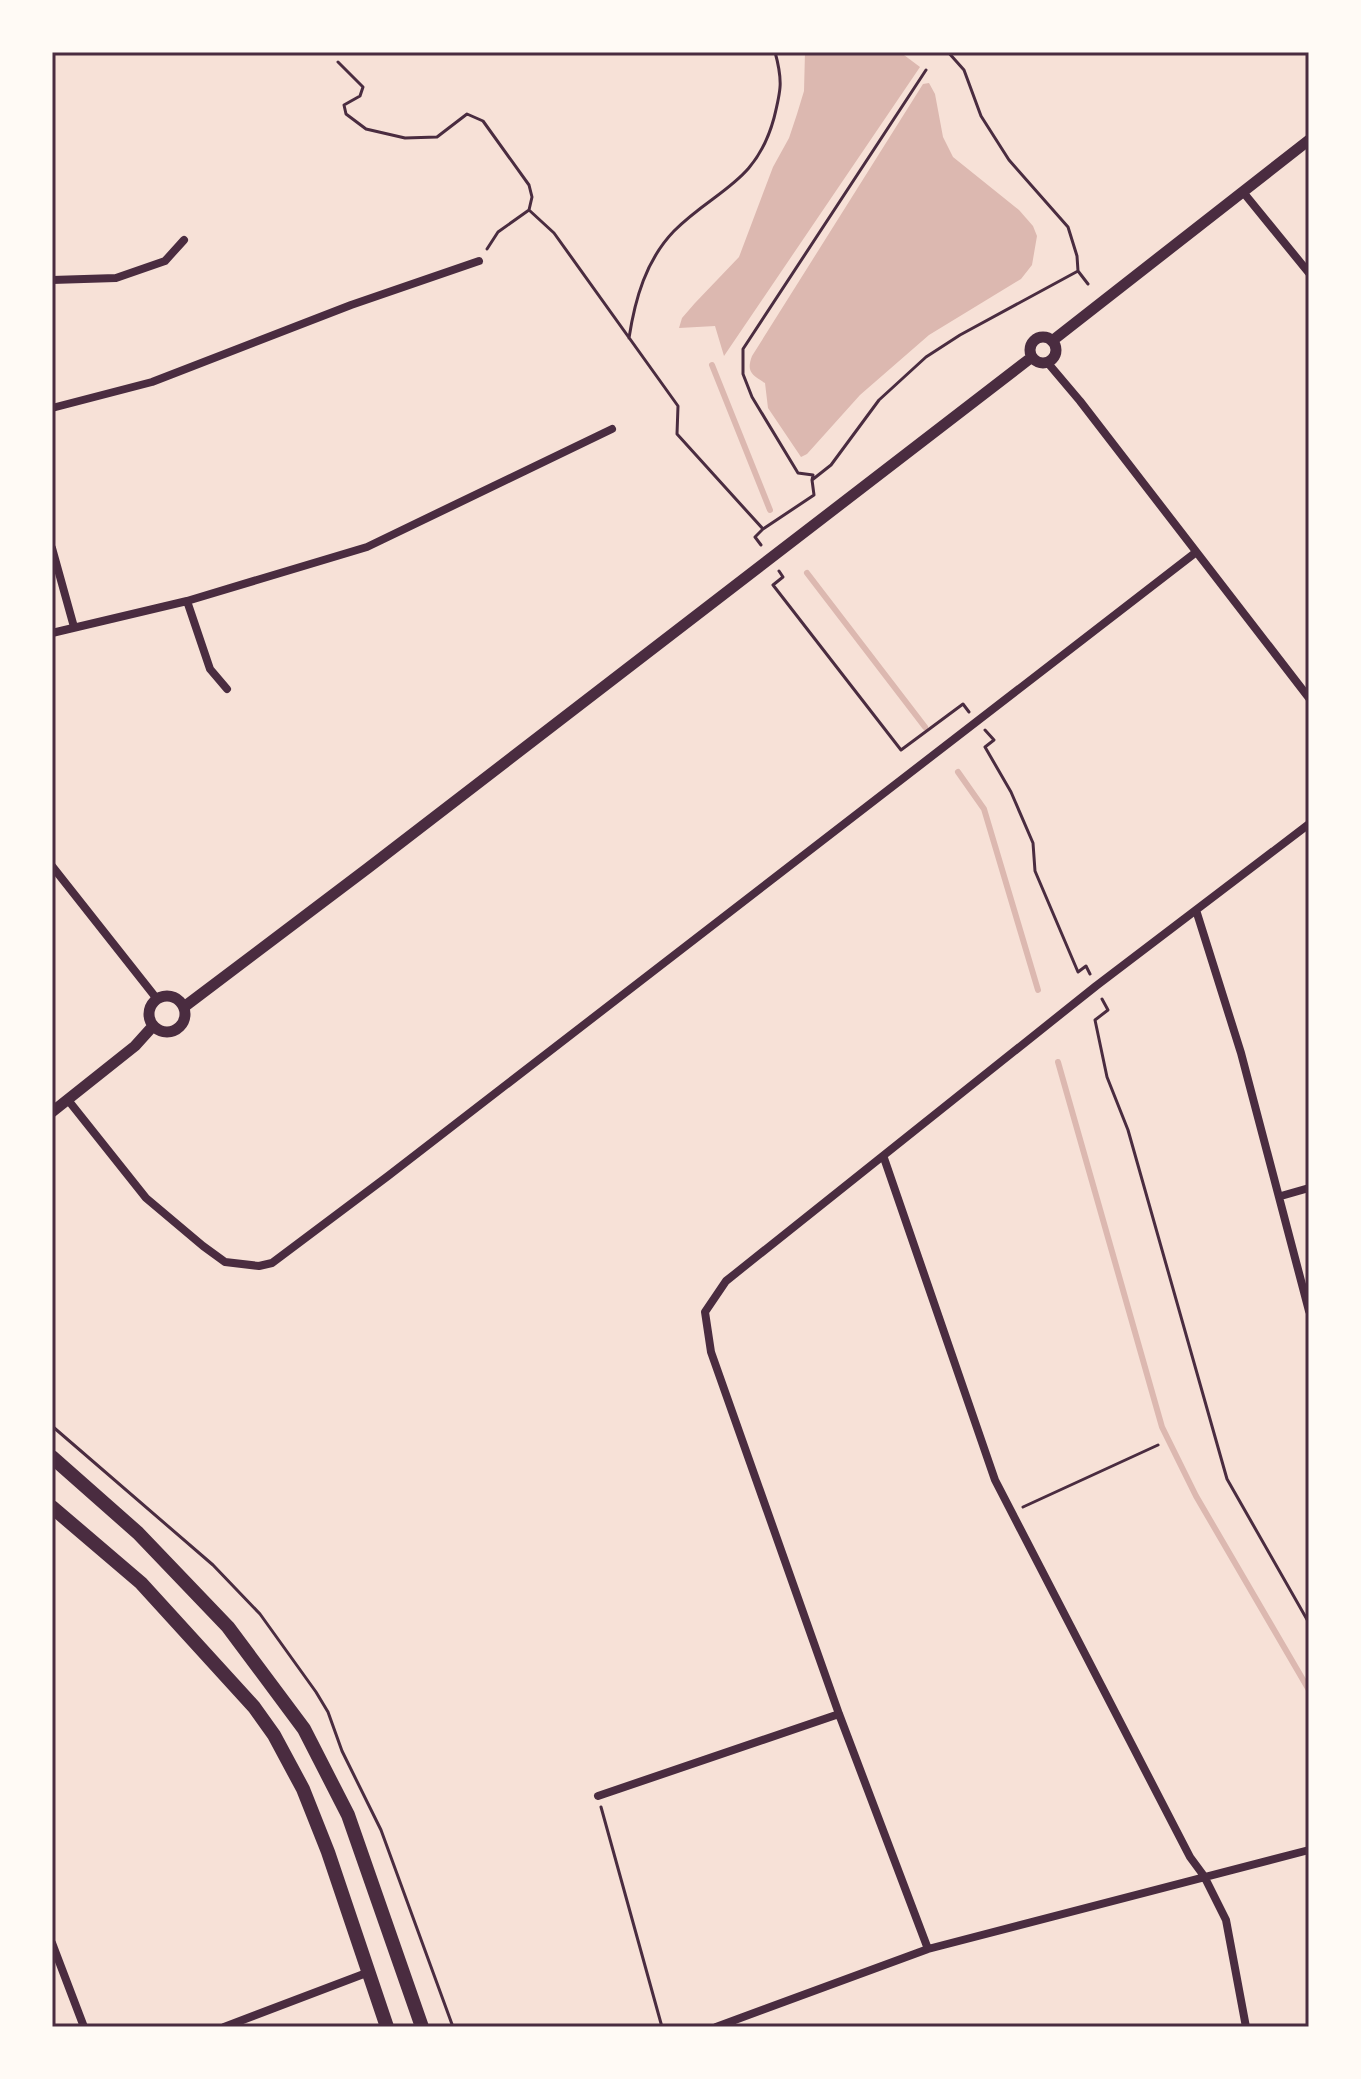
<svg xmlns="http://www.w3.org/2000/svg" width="1361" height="2079" font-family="Barlow,sans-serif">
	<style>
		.water { fill: #dcb8b0 }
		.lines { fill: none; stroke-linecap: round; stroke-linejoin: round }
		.stream { stroke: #dcb8b0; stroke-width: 6 }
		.path { stroke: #4a2c40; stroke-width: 3 }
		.minor { stroke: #4a2c40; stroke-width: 8 }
		.tertiary { stroke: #4a2c40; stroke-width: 11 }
		.primary { stroke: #4a2c40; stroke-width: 14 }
		.neatline { fill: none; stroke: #4a2c40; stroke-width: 3 }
	</style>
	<rect width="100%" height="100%" fill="#f7e1d7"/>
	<!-- water -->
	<path class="water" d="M805,52H900L920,67L724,356L715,326L679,328L682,318L695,303L739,257L773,167L789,138L797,114L804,91Z
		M929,83L935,94L943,137L953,157L1019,210L1033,226L1037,236L1032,265L1021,279L929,335L860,395L807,454L801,457L768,408L765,383C752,375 746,372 752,356L923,84Z"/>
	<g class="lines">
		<!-- stream -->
		<path class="stream" d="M712,365L770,510
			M807,573L925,727
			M958,772L984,809L1038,990
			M1058,1062L1162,1427L1196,1496L1309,1690"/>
		<!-- path -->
		<path class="path" d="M948,52L964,70L981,116L1009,160L1068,227L1077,256L1078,271L1088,284
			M338,62L363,87L360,96L344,105L346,114L366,129L405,138L437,137L467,114L483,121L529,185L532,197L529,210L498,232L487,249
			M529,210L554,233L678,406L677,434L763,529L755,537L761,545
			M629,338C635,299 646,260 674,231C716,189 756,184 774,118C781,90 783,81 775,52
			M812,480L813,475L798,473L752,397L743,374V349L926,70
			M763,529L814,495L812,480L831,465L879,400L926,357L960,335L1078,271
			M779,571L783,577L773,585L901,750L963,704L969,712
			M985,730L994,740L985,747L1011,792L1033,843L1035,871L1078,972L1086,966L1090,974
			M1102,999L1108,1010L1095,1020L1107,1077L1128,1130L1227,1479L1309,1623
			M52,1426L213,1565L260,1614L316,1692L328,1712L342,1751L381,1830L453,2027
			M1023,1507L1158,1445
			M601,1807L662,2027"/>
		<!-- minor -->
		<path class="minor" d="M1243,192L1309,273
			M52,280L116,278L165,261L184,240
			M1047,362L1080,401L1309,698
			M52,408L152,382L351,305L479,261
			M52,548L74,627
			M187,601L210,669L227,689
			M52,633L187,601L367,547L612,429
			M52,866L157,999
			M1196,910L1241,1053L1309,1311
			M68,1100L146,1198L203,1246L225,1262L259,1266L272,1263L388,1176L1195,553
			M884,1158L995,1480L1190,1857L1204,1876L1226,1920L1246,2027
			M1281,1196L1309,1188
			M598,1796L839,1714
			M52,1943L84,2027
			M928,1949L839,1714L711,1352L705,1312L726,1281L1096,986L1309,824
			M224,2027L369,1972
			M716,2027L928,1949L1309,1850"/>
		<!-- tertiary -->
		<path class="tertiary" d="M1030 350a13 13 0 1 1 26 0a13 13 0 1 1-26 0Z
			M1052,341L1309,140
			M149 1014a18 18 0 1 1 36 0a18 18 0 1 1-36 0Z
			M184,1007L368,868L1032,357
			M52,1112L135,1046L153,1026"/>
		<!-- primary -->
		<path class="primary" d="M52,1457L138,1533L228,1627L304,1729L348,1815L422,2027
			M52,1507L141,1583L254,1707L274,1735L303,1789L328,1852L387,2027"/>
	</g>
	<!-- border -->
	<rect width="1361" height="2079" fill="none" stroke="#fffaf5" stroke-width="108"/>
	<rect x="54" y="54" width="1253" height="1971" class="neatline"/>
</svg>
